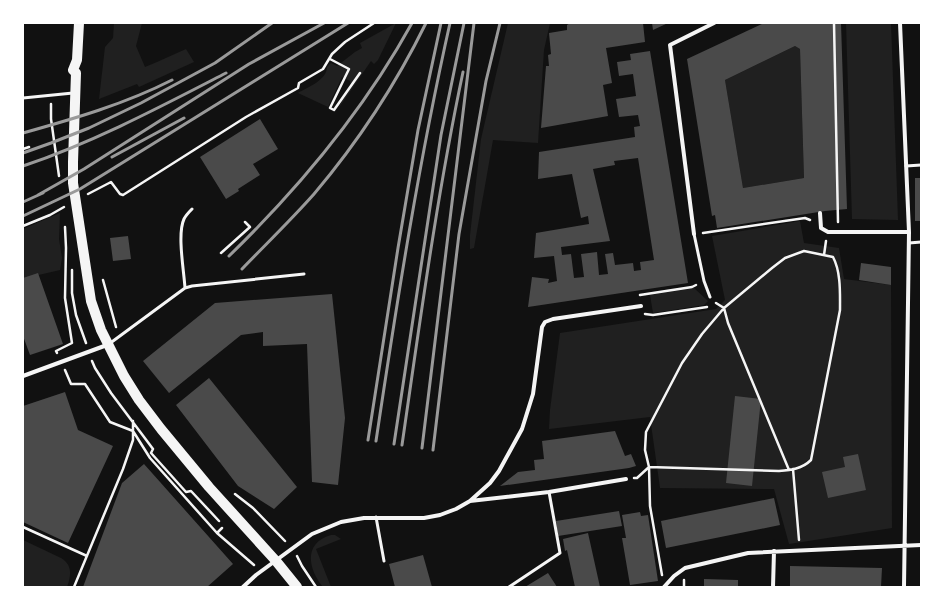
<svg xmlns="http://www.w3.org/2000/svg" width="944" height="610" font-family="'Alegreya Sans',sans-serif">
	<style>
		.green { fill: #202020 }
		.building { fill: #4a4a4a; fill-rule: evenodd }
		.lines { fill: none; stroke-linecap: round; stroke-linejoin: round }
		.path { stroke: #f5f5f5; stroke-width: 2.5 }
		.service { stroke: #f5f5f5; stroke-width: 3 }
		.minor { stroke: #f5f5f5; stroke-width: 4 }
		.primary { stroke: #f5f5f5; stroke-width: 10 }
		.rail { stroke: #9a9a9a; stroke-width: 3 }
	</style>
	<rect width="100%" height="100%" fill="#111"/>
	<!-- green -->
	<path class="green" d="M114,23H142L136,46L145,67L157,62L186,49L194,62L139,87L137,84L99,99L105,47L113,38Z
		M396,23L378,60L374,64L371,61L338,109L351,84L350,81L342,77L328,107L298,93C308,87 327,80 327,67L331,63L337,66L355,52L362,48L360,43Z
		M508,23H550L544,50L538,143L493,140L474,248L470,249V235L481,139Z
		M846,23H891L898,220L852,219Z
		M795,46L800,49L804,178L743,188L725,80Z
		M60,213L59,239L62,258L60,270L30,277L23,280V229Z
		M800,221L804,243L839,248L844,279L891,285L892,528L789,544L774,489L660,488L650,417L549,429L550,410L560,333L716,309L725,300L712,236Z
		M694,288L708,301L704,305L653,313L650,295Z
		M331,535H335L341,539L316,549L331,587H323C308,569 303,543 331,535Z
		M23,540L61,558C73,565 71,576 67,587H23Z"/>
	<!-- building -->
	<path class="building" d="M570,23H643L645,42L606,48L612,83L603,85L608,116L541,128L546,66H549L548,55L551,54L549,33L567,30V25Z
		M652,23H668L653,30Z
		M764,23H841L847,209L825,211L717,228L715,215L712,216L687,59ZM795,46L800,49L804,178L743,188L725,80Z
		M650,51L688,283L528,307L532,277L549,279L548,283L557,281L554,256L534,258L536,233L589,224L588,216L581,218L572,174L538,179L539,152L635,137L634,127L640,126L638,115L619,117L616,99L636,96L633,74L619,76L617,62L631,60L630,54ZM638,158L654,260L640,262L641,270L634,271L633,263L615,265L613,253L605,254L608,274L599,275L597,252L581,254L584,277L574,278L571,254L562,255L561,247L610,241L593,169L615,165L614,161Z
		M260,119L278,149L253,164L260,175L238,189L239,191L226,199L200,157Z
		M915,178H921V221H915Z
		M128,236L131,259L113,261L110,238Z
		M861,263L891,267V285L859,280Z
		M38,273L63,344L30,355L23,336V278Z
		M332,294L345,418L338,485L312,482L307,344L263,346V332L241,335L169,393L143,361L215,303Z
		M209,378L297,487L274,509L238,486L176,405Z
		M65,392L78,430L113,446L68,543L23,522V406Z
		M735,396L761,399L752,486L726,483Z
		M615,431L625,456L631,454L636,466L629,468L500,486L518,472L535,470L534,460L544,459L542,441Z
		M858,454L866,490L828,498L822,472L845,467L843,457Z
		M144,464L233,564L207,587H83L122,483Z
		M774,498L780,525L666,548L661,521Z
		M619,511L622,526L558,536L556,521Z
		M640,512L641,516L648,515L658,581L630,585L622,538H626L622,515Z
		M588,533L600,587H575L567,550L565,551L563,539Z
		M423,555L432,587H395L389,564Z
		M790,566L882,568L881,587H790Z
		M548,573L557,587H525Z
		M704,579L738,580V587H704Z"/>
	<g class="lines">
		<!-- path -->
		<path class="path" d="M834,23L838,222
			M330,59L349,69L330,108L334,110L360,73
			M51,104V119L59,176
			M23,149L29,147
			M88,194L111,182L120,194L123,195L246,117L298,88L299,83L323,69L332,54L345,42L374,23
			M23,226L50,215L64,207
			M703,233L805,218L810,220
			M804,251L833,257C841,272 840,293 840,310L811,460C802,469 791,470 779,471L649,467L645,450L646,432L682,363L702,334L724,308L772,268L785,258Z
			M221,253L250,227L245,222
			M824,255L826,241
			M72,270V293L76,315L86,343
			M103,280L116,327
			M640,295L692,287L696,285
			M716,303L724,308L728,323L789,470
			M645,314L653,315L707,307
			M57,353L56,351L72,343L65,298L66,248L65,227
			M92,361L95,368L111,393L153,449L151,453L186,492L191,491L219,521
			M65,370L71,384H85L110,422L133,431L150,458L208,523L217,533L254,565
			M649,467L650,506L662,575
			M793,469L799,540
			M634,478H637L649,467
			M235,494L253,508L285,541
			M23,527L87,556
			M217,533L222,528
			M297,556L302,566L316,587
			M74,587L123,469L133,440V421
			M684,587V580"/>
		<!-- service -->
		<path class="service" d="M23,98L73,93
			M906,166L921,165
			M694,234L704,281L710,297
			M909,243L921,242
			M185,288C184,271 177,234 184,219C186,215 189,212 192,209
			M109,344L185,288L192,286L304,274
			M376,517L384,561
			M509,587L560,553L549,492"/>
		<!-- minor -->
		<path class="minor" d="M900,23L909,232L904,587
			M820,213L821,228L828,232H909
			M694,234L670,45L714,23
			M23,376L107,345
			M470,501L490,483L499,471L522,429L533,394L542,327L545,322L553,319L641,306
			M243,587L256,575L312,534L341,522L364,518H424L440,515L456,509L470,501L549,492L626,479
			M664,587L674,576L685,568L748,553L921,545
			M773,587L774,551"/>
		<!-- primary -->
		<path class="primary" d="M79,23L77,60L73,70L76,73L73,162V183L91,301L101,330L124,376L139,400L161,429L209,487L276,561L297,587"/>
		<!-- rail -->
		<path class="rail" d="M23,133C73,119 125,104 172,80
			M23,153L51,143L89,128L141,103L215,63L272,23
			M112,157L184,118
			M23,166C94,142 160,107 226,73
			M38,195L84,169L249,64L324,23
			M23,202L43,193
			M23,216L80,189L348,23
			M229,256C300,187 364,110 412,23
			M242,269C266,244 291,220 314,194C358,142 396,84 426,23
			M368,440L398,248L418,130L441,23
			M376,441C397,301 419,161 450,23
			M394,444L441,135L464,23
			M402,445C420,321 437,195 463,72
			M422,448L474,23
			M433,450L459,234L486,81L500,23"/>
	</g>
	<!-- border -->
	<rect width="944" height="610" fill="none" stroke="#ffffff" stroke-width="48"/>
</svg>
